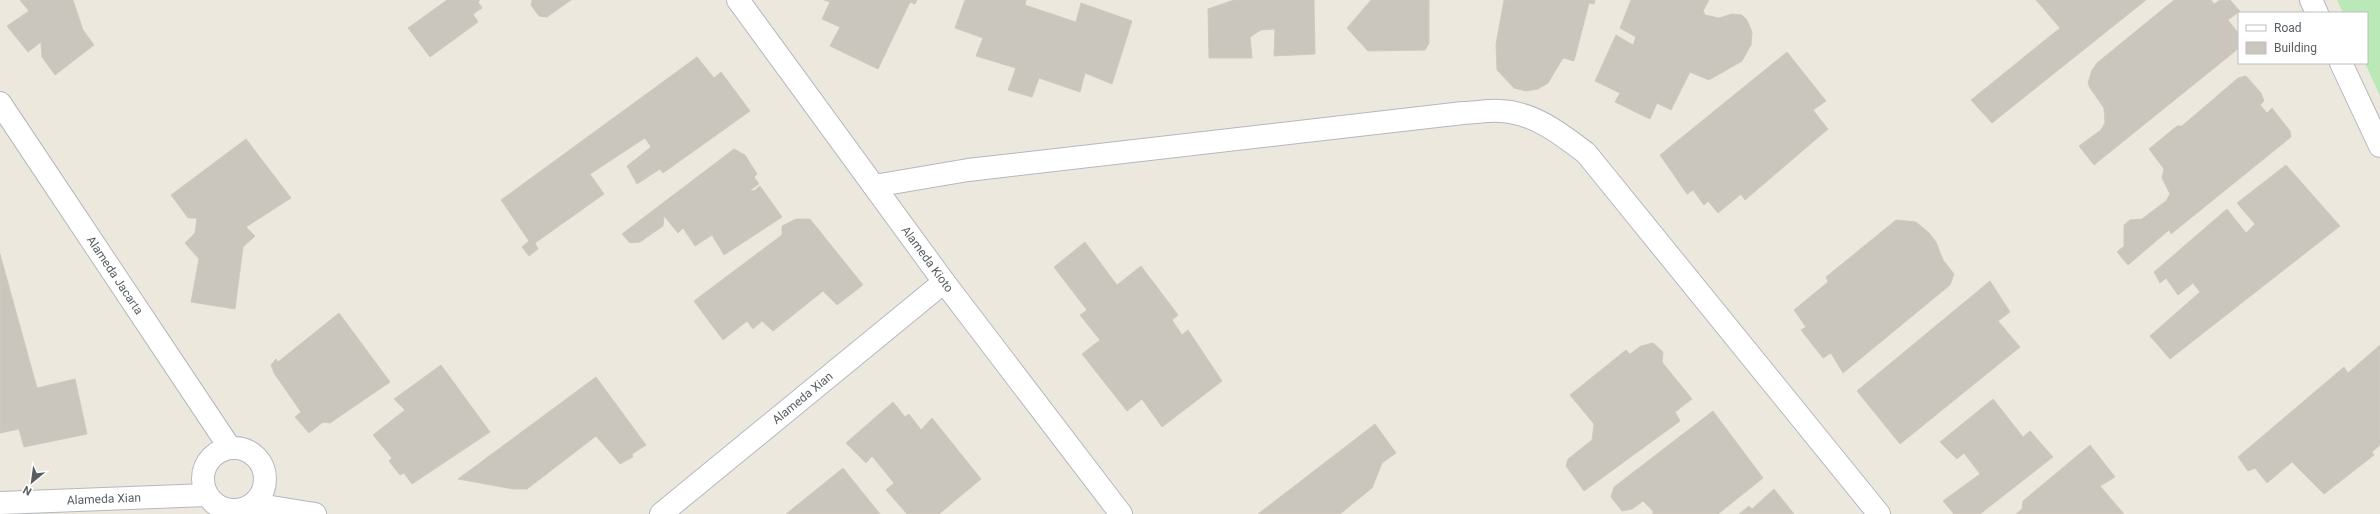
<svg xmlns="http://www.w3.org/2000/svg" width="2380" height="514" font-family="Roboto,sans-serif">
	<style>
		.green { fill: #bbe8b7 }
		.building { fill: #cac5bd; stroke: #d2c9bc }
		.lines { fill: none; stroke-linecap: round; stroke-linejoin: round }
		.minor-casing { stroke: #b4b8bd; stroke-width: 24 }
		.minor { stroke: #fff; stroke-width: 22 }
		.labels { text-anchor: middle; stroke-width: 3; stroke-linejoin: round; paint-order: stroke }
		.street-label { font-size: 12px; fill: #575d61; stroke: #fff }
	</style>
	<rect width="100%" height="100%" fill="#ede8de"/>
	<!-- green -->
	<path class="green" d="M2337,0H2380V96L2365,63L2367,13H2343Z"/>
	<!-- building -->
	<path class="building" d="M20,0H73L83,30L94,45L55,75L42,57L41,42L28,52L7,26L29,11Z
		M447,0H480L478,2L482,8L473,14L478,22L430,57L408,28Z
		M532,0H571L547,17L539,16L531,5Z
		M824,0H917L915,4L910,2L878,69L830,46L840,27L822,19L830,2Z
		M965,0H1026L1025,5L1076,22L1081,3L1132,21L1112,84L1085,73L1080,92L1039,78L1032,97L1008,90L1016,68L976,56L983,38L955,28Z
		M1234,0H1314L1315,54L1274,56L1275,29L1261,30L1250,37L1252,58H1209L1208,9Z
		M1371,0H1429V43L1425,50L1368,51L1347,28Z
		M1504,0H1595L1594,4L1589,3L1574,61L1563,58L1548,83L1538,89L1526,91L1514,88L1497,70L1496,44Z
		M1631,0H1709L1703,11L1705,15L1719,18L1732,14L1742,15L1747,20L1752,32L1751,45L1742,61L1709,80L1690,72L1671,110L1657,103L1650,119L1615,102L1620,93L1595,81L1616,35L1633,45L1636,37L1620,28Z
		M2036,0H2146L1992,123L1971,100L2060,28Z
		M2174,0H2211L2214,4L2220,0H2230L2240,11L2228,20L2239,34V48L2094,165L2079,146L2101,130L2105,123L2104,108L2090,88L2088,83L2092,70L2097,63Z
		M1787,52L1826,101L1813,110L1828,129L1745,200L1741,194L1718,213L1708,201L1704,205L1693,190L1687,194L1660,155Z
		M697,57L714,78L721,72L750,111L663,173L660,169L637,184L627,166L651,147L645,138L590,174L604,194L535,243L538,249L529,256L522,247L529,241L501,200Z
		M2246,76L2261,93L2264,101L2260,105L2267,113L2272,108L2290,131L2291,137L2171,234L2169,230L2128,265L2117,252L2124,246V225L2130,220L2142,219L2166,201L2170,194L2162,178L2164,169L2149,149L2177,126H2182L2238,78Z
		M246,139L291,198L246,227L255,236L243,247L235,309L191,302L199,259L185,243L195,233L197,218H188L171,195Z
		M734,149L745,155L757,174L754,177L759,184L750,190L754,191L760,186L782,217L724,255L712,235L695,246L683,228L678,233L664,216L663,226L640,242L630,243L622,234Z
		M2286,165L2340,226L2170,359L2150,336L2200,292L2193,283L2178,295L2166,278L2160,283L2154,272L2227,209L2246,233L2255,224L2237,203Z
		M796,219H810L863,285L837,305L823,291L773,331L762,321L753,329L747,321L723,340L694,301L782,235V226Z
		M1896,220L1916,222L1929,233L1936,242L1943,260L1954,274L1950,285L1843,373L1831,353L1823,358L1801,330L1806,327L1794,310L1828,282L1826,277Z
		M1085,242L1117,285L1141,266L1178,315L1172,320L1182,335L1188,330L1222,381L1162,427L1142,399L1127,411L1082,354L1100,340L1080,315L1087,310L1054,267Z
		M0,254L37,388L75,379L87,434L24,447L19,429L0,433Z
		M1990,281L2010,312L1998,321L2020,347L1900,444L1857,391Z
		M339,313L390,382L330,423L323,422L309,433L295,417L301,412L274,373L271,365L276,359L278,362Z
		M1653,343L1663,352L1662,362L1692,399L1675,412L1680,421L1584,491L1566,466L1568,459L1592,440L1594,424L1570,395L1626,350L1630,354L1641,346Z
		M2380,345V445L2372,452L2374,455L2324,494L2292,462L2267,483L2255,468L2248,471L2238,457L2344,367L2348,373Z
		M441,365L490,432L412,484L404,473L400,475L389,461L392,458L373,435L405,410L394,399Z
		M596,377L646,445L632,454L633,457L620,464L596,436L527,489H513L458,479Z
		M1993,399L2023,437L2030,431L2053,457L1980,514H1954L1943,501L1980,474L1964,453L1957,459L1940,442Z
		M893,402L905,417L909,414L921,430L932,418L981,479L939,514H907L886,490L894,483L872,456L866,463L846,443Z
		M1713,411L1763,478L1718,514H1653V511L1643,501L1632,509L1622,511L1611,497L1614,487Z
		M1375,424L1396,453L1382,463L1372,488L1340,514H1258Z
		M2090,445L2115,477L2100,486L2124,514H2016L2022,509L2023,501Z
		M843,468L880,514H786Z
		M1774,489L1794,514H1739L1749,506L1752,509Z"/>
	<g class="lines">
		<!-- minor casing -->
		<g class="minor-casing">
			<g id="minor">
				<path id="s1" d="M738,0L944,282L1121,514"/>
				<path d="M2311,0L2317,13"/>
				<path d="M2341,63L2380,146"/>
				<path id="s2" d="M0,103L230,448"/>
				<path d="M874,186L968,170L1463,113C1475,113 1488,110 1500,111C1533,112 1561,134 1586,153L1879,514"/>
				<circle cx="234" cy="479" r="31"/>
				<path id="s3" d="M0,503L207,495"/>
				<path d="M253,504L315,514"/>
				<path id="s4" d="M661,514L944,282"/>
			</g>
		</g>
		<!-- minor -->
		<use href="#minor" class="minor"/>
	</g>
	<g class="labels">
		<!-- street labels -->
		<g class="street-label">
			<text dy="4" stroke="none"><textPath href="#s1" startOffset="321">Alameda Kioto</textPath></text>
			<text dy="4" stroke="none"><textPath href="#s2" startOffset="207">Alameda Jacarta</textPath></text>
			<text dy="4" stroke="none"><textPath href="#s4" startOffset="183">Alameda Xian</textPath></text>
			<text dy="4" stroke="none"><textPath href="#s3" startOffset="104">Alameda Xian</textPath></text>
		</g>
	</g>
	<!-- legend -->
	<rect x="2238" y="12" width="130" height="52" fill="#ffffff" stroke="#bcbec0"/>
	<rect x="2246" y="25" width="20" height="6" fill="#ffffff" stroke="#bcbec0"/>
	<text x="2274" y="32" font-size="12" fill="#575d61">Road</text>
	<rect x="2246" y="42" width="20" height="12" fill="#cac5bd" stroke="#bcbec0"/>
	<text x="2274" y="52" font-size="12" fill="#575d61">Building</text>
	<!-- north arrow -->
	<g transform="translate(32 482) rotate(209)" stroke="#ffffff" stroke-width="3" paint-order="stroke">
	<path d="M0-3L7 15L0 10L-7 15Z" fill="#575d61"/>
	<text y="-6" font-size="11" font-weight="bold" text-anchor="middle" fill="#575d61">N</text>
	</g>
</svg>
